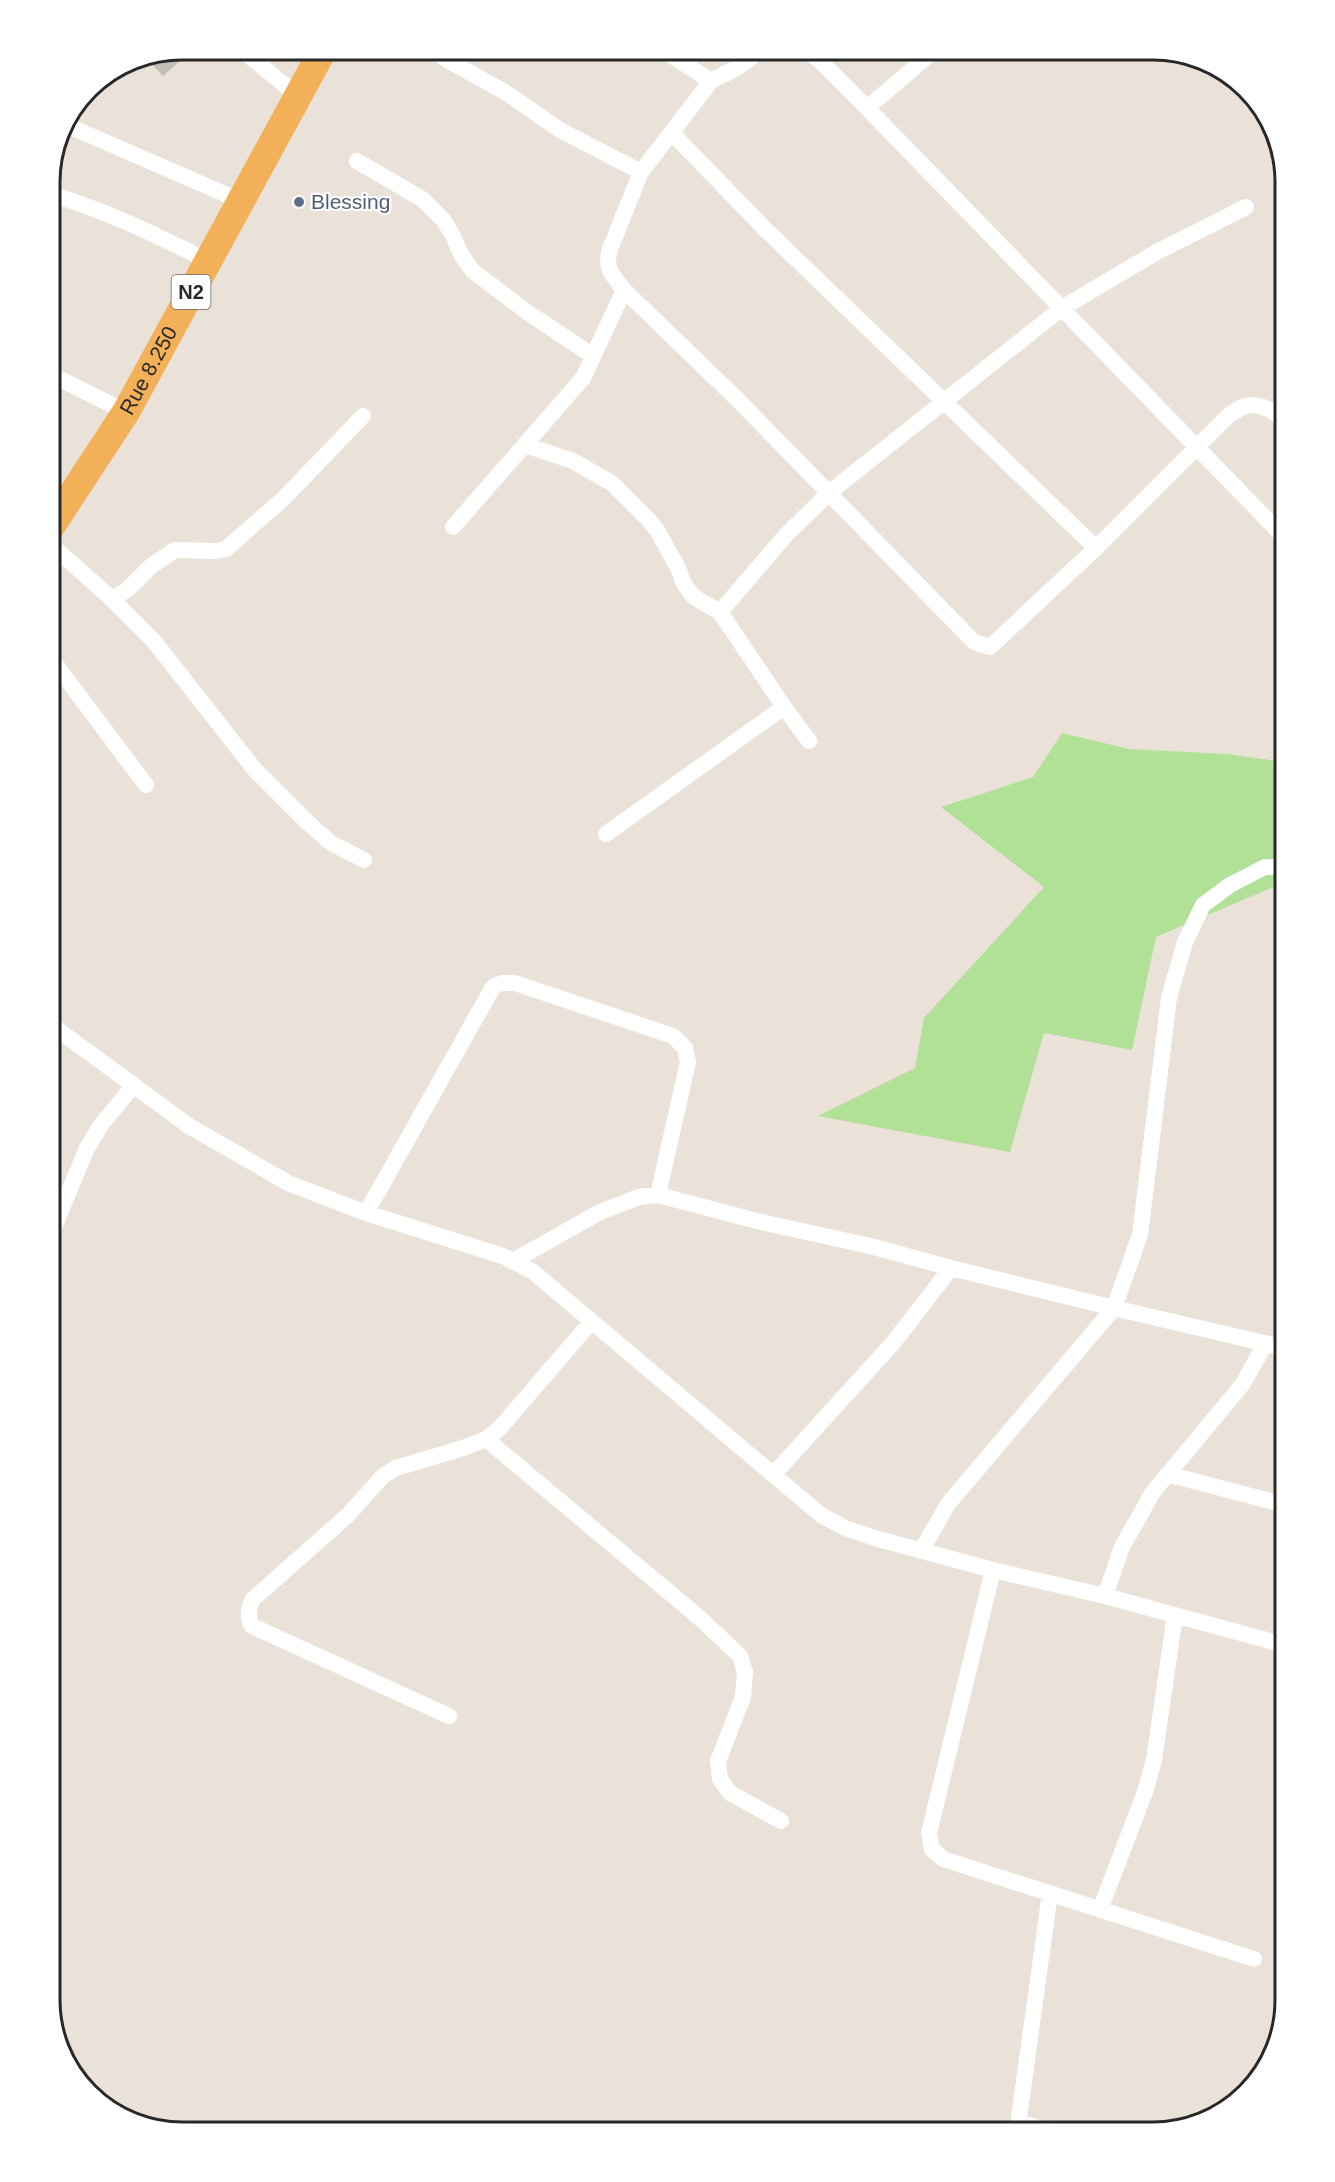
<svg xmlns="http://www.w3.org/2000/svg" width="1335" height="2182" font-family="Helvetica,sans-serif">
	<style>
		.green { fill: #b1e097 }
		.building { fill: #c2bcb6; stroke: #c5beb3; stroke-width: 1.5 }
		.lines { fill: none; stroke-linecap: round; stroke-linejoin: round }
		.minor { stroke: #fff; stroke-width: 16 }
		.trunk { stroke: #f2b059; stroke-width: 28 }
		.service-dot { fill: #5c6f8a; stroke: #fff; stroke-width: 2 }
		.labels { text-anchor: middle; stroke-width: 4.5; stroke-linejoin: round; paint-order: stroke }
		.shield { fill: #fff; stroke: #686868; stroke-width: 1.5 }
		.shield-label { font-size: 20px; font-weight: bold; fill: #282828 }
		.service-label { font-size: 21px; fill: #4e5e75; stroke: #fff; text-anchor: start }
		.street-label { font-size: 21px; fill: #282828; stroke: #fff }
		.rim { fill: none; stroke: #282828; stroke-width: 3 }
	</style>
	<rect width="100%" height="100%" fill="#eae2d9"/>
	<!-- green -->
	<path class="green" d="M1062,733L1129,749L1226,754L1285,762V888L1278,885L1156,937L1132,1050L1044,1033L1010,1152L818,1116L915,1068L924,1018L1044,887L941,807L1033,777Z"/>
	<!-- building -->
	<path class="building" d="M182,50H191L163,75L146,57Z"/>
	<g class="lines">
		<!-- minor -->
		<path class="minor" d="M242,50L298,96
			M433,50L447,60L505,92L560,130L641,172
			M663,50L711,81L737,68L761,50
			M806,50L820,61L867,108L1285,538
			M711,81L641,172L610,249C604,269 613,275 624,290L739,401L974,642L990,647L1096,548L1229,415C1234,413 1240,407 1246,406C1260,403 1275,411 1285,421
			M867,108L935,50
			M64,124L241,201
			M672,133L765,229L1096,548
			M357,161L422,199L444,221L453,236L462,256L473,271L527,312L593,356
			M50,194C105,210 156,235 208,261
			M50,374L126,412
			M525,445L573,461L613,484L647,518L657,530L678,568L684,584L694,597L720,612L784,707L809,741
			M453,527L583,378L624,290
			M50,544L112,599L153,640L255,770L307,822L331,843L364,860
			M112,599L127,590L151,566L175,550L217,551L226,549L284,498L363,416
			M720,612L786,535L830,492L1062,308L1155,253L1246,207
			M50,657L146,785
			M606,834L784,707
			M50,1024L189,1126L288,1183L366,1213L503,1256L532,1271L821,1515L845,1528L878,1539L993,1570L1105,1596L1285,1645
			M366,1213L493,987L502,983H515L673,1036L685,1048L688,1062L658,1195
			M50,1237L87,1148L101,1125L134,1085
			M513,1261L600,1212L639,1197L658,1195L761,1222L870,1246L951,1268L1114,1308L948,1504L921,1551
			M1285,1348L1114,1308L1140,1235L1169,998L1185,942L1203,905L1230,885L1265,867H1285
			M486,1439L701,1619L740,1656L745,1672L743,1697L718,1761L720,1779L730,1793L781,1821
			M1167,1474L1285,1505
			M773,1475L893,1343L951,1268
			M993,1570L929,1833L932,1849L943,1859L1254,1959
			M1105,1596L1122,1547L1153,1492L1242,1385L1266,1343
			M449,1716L252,1626C247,1616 248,1609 253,1599L348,1515L383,1476L396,1468L463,1448L486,1439L499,1429L591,1322
			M1100,1910L1146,1789L1154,1760L1175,1615
			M1019,2122L1052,2132
			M1017,2132L1050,1893"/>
		<!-- trunk -->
		<path class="trunk" id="s1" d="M50,528L126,412L323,50"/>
	</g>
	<!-- markers -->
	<circle class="service-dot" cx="299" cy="202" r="6"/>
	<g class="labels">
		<!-- shield labels -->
		<rect class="shield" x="171.5" y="275" width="39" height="34" rx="4.5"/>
		<g class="shield-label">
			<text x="191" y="299">N2</text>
		</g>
		<!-- service labels -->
		<g class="service-label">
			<text x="311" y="209">Blessing</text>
		</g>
		<!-- street labels -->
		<g class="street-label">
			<text dy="7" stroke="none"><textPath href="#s1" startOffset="186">Rue 8.250</textPath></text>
		</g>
	</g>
	<!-- crop -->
	<path d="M0 0H1335V2182H0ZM182 60H1153A122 122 0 0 1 1275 182V2000A122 122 0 0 1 1153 2122H182A122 122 0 0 1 60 2000V182A122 122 0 0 1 182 60Z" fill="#fff" fill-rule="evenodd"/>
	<path class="rim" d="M182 60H1153A122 122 0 0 1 1275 182V2000A122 122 0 0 1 1153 2122H182A122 122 0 0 1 60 2000V182A122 122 0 0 1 182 60Z"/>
</svg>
